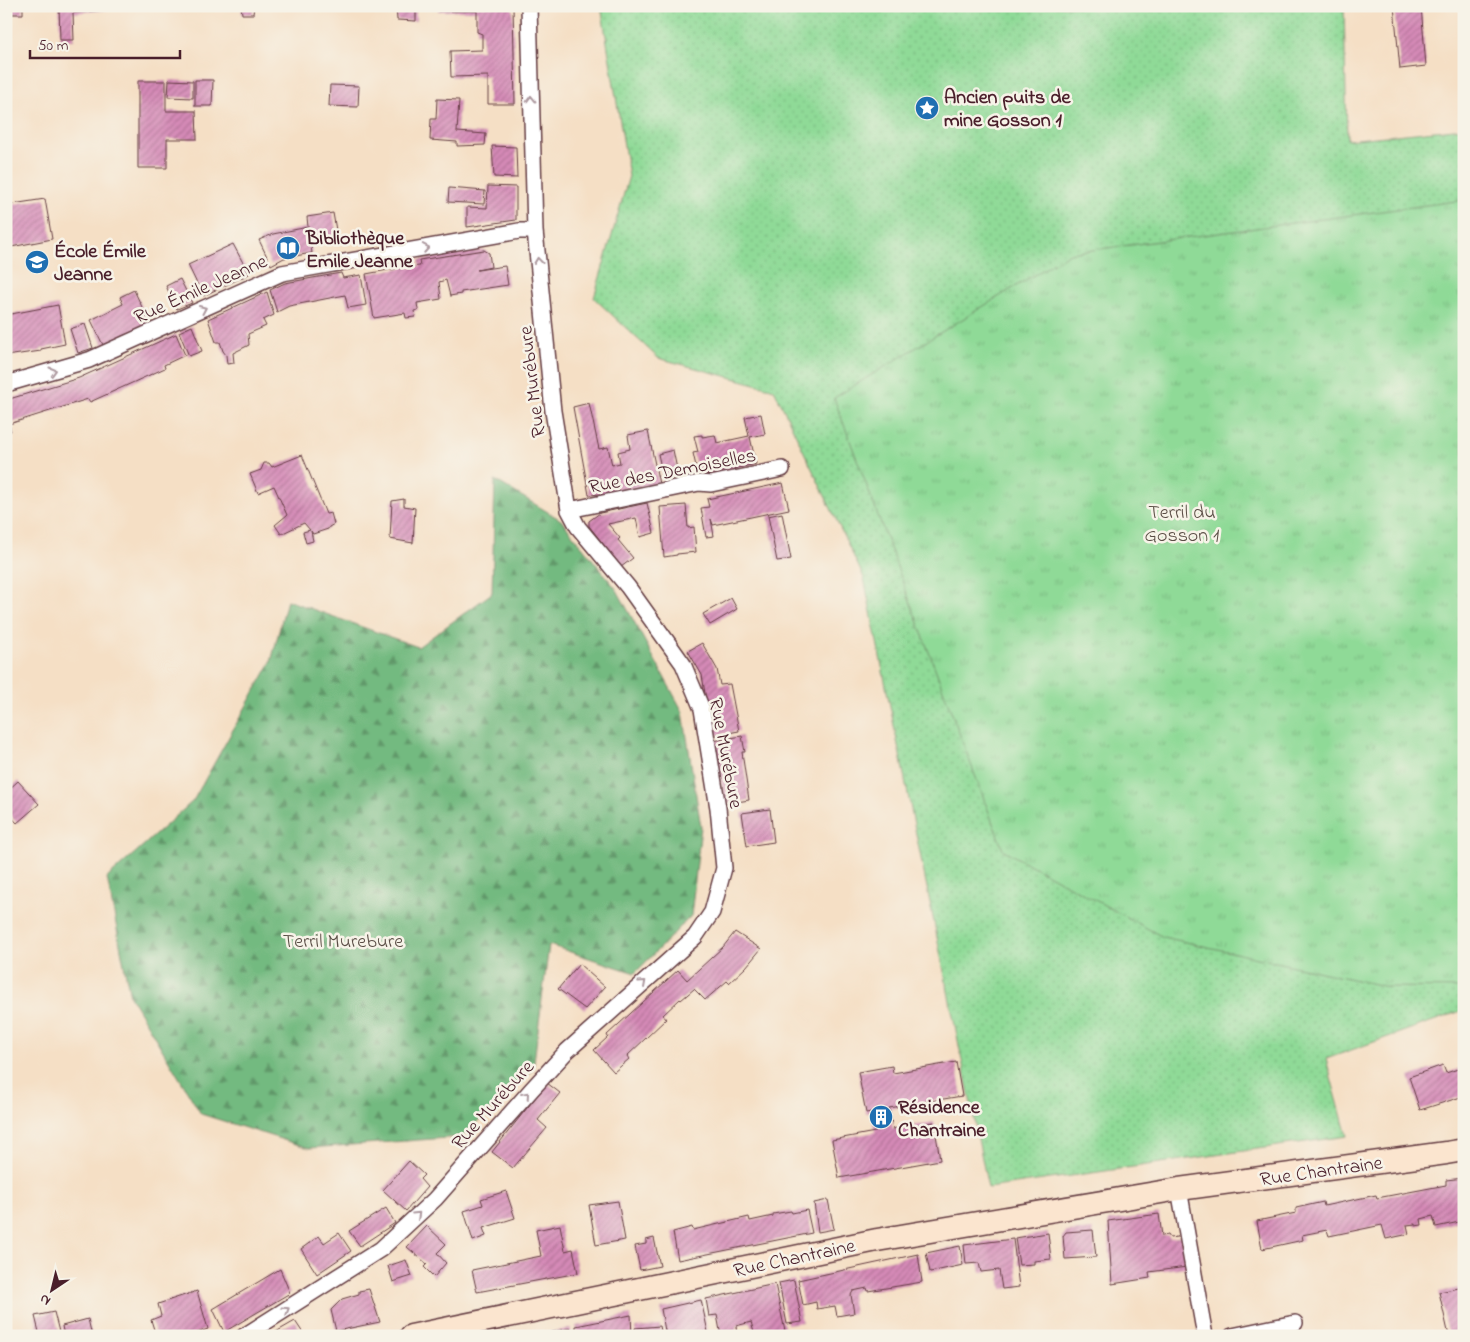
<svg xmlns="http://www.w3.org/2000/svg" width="1470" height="1342" font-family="'Indie Flower',sans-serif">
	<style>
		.grass { fill: url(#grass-dots); stroke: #6c7c61 }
		.forest { fill: url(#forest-firs); stroke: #5e6c56 }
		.park { fill: url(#park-tufts); stroke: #6c7c61 }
		.building { fill: url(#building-hatch) }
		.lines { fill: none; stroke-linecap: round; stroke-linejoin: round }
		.street-casing { stroke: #643c42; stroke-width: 18 }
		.secondary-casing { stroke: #643c42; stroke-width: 25 }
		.street { stroke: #fff; stroke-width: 15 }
		.secondary { stroke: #fbe5cf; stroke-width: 22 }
		.oneway { stroke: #ae9aa0 }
		.labels { text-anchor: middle; stroke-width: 5; stroke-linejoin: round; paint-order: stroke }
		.poi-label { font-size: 20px; font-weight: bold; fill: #4a1f2b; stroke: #f7f3e8; text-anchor: start }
		.street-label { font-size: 20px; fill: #4a1f2b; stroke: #f7f3e8 }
		.park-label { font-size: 20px; fill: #5b4e46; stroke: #f7f3e8 }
	</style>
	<defs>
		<pattern id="grass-dots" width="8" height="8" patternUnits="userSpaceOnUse" patternTransform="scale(1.25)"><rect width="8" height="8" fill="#8fda97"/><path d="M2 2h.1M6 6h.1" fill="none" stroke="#7dbb82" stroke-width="1.8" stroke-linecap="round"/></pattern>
		<pattern id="forest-firs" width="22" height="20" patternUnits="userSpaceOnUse" patternTransform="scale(1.25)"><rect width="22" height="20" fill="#73ba80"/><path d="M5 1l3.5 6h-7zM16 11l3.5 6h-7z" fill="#609769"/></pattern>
		<pattern id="park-tufts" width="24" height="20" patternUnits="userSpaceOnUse" patternTransform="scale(1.25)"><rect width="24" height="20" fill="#8fda97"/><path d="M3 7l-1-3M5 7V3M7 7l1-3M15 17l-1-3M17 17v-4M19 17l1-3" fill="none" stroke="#7dbb82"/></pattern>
		<pattern id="building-hatch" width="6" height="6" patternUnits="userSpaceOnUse" patternTransform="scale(1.25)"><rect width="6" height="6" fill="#d58ab7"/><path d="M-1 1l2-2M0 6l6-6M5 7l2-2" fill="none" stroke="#af7095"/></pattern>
	</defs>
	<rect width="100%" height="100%" fill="#f7f3e8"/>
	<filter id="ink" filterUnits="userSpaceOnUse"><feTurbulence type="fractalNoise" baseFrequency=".02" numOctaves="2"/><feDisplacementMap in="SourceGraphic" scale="10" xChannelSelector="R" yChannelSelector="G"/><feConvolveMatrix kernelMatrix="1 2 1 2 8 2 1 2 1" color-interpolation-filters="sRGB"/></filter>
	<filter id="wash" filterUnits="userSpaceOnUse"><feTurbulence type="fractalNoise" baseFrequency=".0096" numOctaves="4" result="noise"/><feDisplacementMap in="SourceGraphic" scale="20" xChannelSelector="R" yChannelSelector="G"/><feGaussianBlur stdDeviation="1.12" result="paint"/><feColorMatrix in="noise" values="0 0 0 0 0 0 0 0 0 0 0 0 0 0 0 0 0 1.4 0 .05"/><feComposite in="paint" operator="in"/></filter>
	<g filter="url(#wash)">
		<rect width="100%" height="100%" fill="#f5dfc5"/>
		<!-- grass -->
		<path class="grass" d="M601,6H1344L1347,140L1464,128V1010L1326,1059L1347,1136L988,1188L864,578L774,389L658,358L594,298L629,176Z"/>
		<!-- forest -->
		<path class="forest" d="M495,480L561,520L617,590L683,712L701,827L691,916L635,973L549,945L533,1069L461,1137L309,1148L201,1114L130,996L107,878L193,801L271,662L287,600L418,647L492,593Z"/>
		<!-- park -->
		<path class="park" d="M1464,200V988L1388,987L1163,937L1003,850L834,398L1070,253Z"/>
		<g id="blocks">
			<!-- building -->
			<path class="building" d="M6,6H23V14H6Z
				M59,6H107L106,10L73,13L74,40H60Z
				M241,6H254L253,14H242Z
				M396,6H416V21L397,20Z
				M438,6H513L515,104H488V76L451,77L450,51L482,50V34L477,32V11H438Z
				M1394,6H1421L1426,66L1400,69Z
				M169,80L193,81V98L168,97Z
				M195,80H213L212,106H195Z
				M138,81H166V111H196L197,139H167V168H138Z
				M330,85L359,86L358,107L329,106Z
				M437,99L459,100L457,132L486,134L485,145L457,146V142L430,140L431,119H436Z
				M492,146L516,147L517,178L494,177Z
				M488,186L516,187V220L467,227V207L487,208Z
				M449,188L485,191L484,204L448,202Z
				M45,199L52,239L6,248V205Z
				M333,213L337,236L310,240L312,253L284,258L271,265L259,240L273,234L308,227L307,217Z
				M233,244L249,274L203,296L188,265Z
				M484,250L489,253L491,267L477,270L505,266L508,285L461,292V294L450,296L446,280L439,282L441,299L417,303L418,310L414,311L415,317L406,318L405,313L374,318L366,274L410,266V267L420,266L419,260Z
				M341,273L343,278L361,275L366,305L348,308L345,295L289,306L277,312L270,290L285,283Z
				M180,279L192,303L177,309L166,286Z
				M134,290L150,324L103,345L91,320L123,304L120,297Z
				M267,292L274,315L263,320L266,326L248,334L249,345L233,353L234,363L227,364L226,355L223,351L220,342H216L208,319Z
				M58,305L65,344L41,349V351L6,356V315Z
				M85,324L93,348L78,353L70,329Z
				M192,326L202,351L189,356L179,332Z
				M176,334L185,355L164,365L165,368L90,402L88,399L9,424L11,431L6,435V400L79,378Z
				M589,403L599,449L608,447L612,465L620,463L618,452L630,449L628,435L648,431L659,484L603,495L602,494L589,495L573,407Z
				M761,414L765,434L750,437L756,464L709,474L698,475L693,453L698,452L694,436L702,435V437L715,435L717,443L749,436L745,417Z
				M673,450L678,474L663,477L658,454Z
				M302,455L326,514L331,513L334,524L329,527L328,529L313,534L311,531L313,541L306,543L303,532L310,530L304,523L281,534L275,525L287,515L274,486L258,493L250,474L261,470L264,463H269L272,467Z
				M783,483L789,509L713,525L711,519L714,536L706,537L701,508L709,507L707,499Z
				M404,499V506L415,508L413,543L390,539L392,501Z
				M647,503L654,533L640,537L636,518L608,524L620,538L618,540L633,558L621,567L589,526V521L600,513Z
				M686,505L688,528L694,527L696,552L677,554V555L664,557L660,507Z
				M782,513L791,559L777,561L768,516Z
				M731,598L737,609L710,625L703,614Z
				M702,643L717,669L720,685L730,684L739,731L712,736L702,675L688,651Z
				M742,736L745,752H742L749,800L725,804L713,741Z
				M18,781L39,804L17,823L6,811V792Z
				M770,809L774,842L747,846L742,813Z
				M735,932L761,949L746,967L729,983L727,981L705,1000L694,989L681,1000L680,999L663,1015L666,1019L627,1056L629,1059L614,1072L594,1050L608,1037L607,1035L678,970L687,980L723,947Z
				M579,964L605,987L585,1009L558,989Z
				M956,1062L962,1096L889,1108L893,1129L934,1122L940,1160L839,1178L832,1140L875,1132L871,1112L866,1113L858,1072L892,1066L893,1073Z
				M1443,1065L1446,1073L1464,1067V1096L1420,1110L1409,1077Z
				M547,1083L560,1093L538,1120L547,1128L513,1168L492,1152Z
				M409,1161L424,1175L420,1179L427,1187L406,1211L383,1190Z
				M1464,1178V1221L1436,1227L1433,1216L1421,1219L1422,1225L1415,1226V1224L1407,1225L1409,1234L1386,1239L1382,1225L1329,1236L1327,1230L1302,1235L1303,1240L1262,1249L1257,1221L1296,1213V1208L1323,1202L1324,1206L1376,1195L1377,1198L1446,1185V1180Z
				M506,1191L515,1218L483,1228L486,1236L473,1241L464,1211L483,1205L481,1199Z
				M828,1200L834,1229L818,1232L814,1203Z
				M618,1201L625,1240L596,1245L589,1205Z
				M386,1208L395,1223L360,1246L349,1231Z
				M807,1210L812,1233L678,1260L673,1232L692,1227L693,1230L749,1217L750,1221L773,1216V1214L791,1211L792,1213Z
				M1159,1214L1162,1236L1168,1235L1170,1238L1183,1236L1187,1267L1149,1272L1150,1278L1112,1284L1108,1221Z
				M560,1225L565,1251L573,1249L578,1273L477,1292L472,1270L541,1256L536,1230Z
				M427,1226L446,1244L437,1253L446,1263L434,1277L424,1267L427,1264L407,1247Z
				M1093,1230L1096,1257L1065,1259L1063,1236L1066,1232Z
				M339,1233L351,1251L317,1274L301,1249L319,1236L324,1243Z
				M1048,1233L1051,1259L1034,1261V1264L1019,1265L1015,1238Z
				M654,1238L660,1266L640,1270L635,1246L646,1244V1240Z
				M1013,1239L1019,1287L1002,1289L999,1270L981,1272L979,1263L966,1264L964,1245Z
				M960,1246L963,1265L930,1272L926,1253Z
				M918,1254L922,1282L868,1291L867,1288L853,1291L851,1295L854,1313L837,1316L835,1306L817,1309L816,1302L803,1305L798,1280Z
				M406,1260L412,1276L393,1282L388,1266Z
				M280,1269L290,1293L224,1332L213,1309Z
				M794,1280L802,1322L787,1324L779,1283Z
				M775,1284L786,1336H755L751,1322L736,1326L737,1336H721L717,1315L709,1316L706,1299Z
				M1464,1287V1336H1449L1439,1292Z
				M369,1289L380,1322L336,1331L331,1310L342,1299L359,1294V1291Z
				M197,1291L208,1329L189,1336H156L151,1320L161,1316L158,1304Z
				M701,1300L708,1332L690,1336H666L661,1309Z
				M54,1312L60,1336H40L35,1316Z
				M631,1315L632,1336H576V1326Z
				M88,1319L92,1336H64L62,1326Z
				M295,1321L305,1336H269Z
				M660,1326L662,1336H636L635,1328Z
				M571,1328V1336H543V1334Z"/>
		</g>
	</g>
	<g filter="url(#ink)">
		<use href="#blocks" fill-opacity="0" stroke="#643c42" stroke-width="1"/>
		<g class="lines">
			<!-- street casing -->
			<g class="street-casing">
				<path id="street" d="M6,384L89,360L282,273L519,231H535
					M569,510L699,483L711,484L782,469
					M1179,1189L1205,1336
					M244,1336L381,1249L435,1199L532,1089L567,1051L695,937L712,912L724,868L718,808L702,709L683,664L628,587L578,527L569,510L553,411L535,231L529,6
					M1232,1336L1295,1323"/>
			</g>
			<!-- secondary casing -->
			<g class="secondary-casing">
				<path id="secondary" d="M411,1336L877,1240L1179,1189L1446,1153L1464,1150"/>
			</g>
			<!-- street -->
			<use href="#street" class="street"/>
			<!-- secondary -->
			<use href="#secondary" class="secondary"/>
		</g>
		<!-- one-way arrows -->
		<defs><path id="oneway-chevron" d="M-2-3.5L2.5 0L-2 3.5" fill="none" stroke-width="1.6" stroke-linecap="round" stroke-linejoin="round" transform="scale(1.25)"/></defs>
		<g class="oneway">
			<use href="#oneway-chevron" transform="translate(531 99) rotate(-91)"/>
			<use href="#oneway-chevron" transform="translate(426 248) rotate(-10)"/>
			<use href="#oneway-chevron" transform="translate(538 261) rotate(-96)"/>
			<use href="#oneway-chevron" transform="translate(203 309) rotate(-24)"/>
			<use href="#oneway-chevron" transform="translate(53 371) rotate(-16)"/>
			<use href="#oneway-chevron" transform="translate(643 983) rotate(-42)"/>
			<use href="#oneway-chevron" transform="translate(526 1095) rotate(-49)"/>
			<use href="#oneway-chevron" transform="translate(417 1215) rotate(-43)"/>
			<use href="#oneway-chevron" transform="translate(286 1310) rotate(-32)"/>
		</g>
	</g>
	<!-- icons -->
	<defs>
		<g id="sight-disc" transform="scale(1.25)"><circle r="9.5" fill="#1f6fb2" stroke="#f7f3e8"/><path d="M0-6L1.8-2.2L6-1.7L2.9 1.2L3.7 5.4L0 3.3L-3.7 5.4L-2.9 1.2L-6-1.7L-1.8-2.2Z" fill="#fff"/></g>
		<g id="library-disc" transform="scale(1.25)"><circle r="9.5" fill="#1f6fb2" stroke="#f7f3e8"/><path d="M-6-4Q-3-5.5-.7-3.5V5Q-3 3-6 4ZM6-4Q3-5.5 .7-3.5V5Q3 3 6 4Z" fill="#fff"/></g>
		<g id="school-disc" transform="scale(1.25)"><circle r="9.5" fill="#1f6fb2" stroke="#f7f3e8"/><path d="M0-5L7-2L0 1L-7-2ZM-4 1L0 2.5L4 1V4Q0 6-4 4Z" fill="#fff"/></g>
		<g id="building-disc" transform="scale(1.25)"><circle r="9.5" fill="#1f6fb2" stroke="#f7f3e8"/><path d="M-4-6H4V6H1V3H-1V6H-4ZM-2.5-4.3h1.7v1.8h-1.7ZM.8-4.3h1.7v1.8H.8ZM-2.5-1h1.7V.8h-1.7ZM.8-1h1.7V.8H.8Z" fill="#fff"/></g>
	</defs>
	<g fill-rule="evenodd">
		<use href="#sight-disc" x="927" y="108"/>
		<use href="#library-disc" x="288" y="248"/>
		<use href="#school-disc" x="37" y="262"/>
		<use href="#building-disc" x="881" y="1117"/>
	</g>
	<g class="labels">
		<!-- poi labels -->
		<g class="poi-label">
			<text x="944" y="103">Ancien puits de<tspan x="944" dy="23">mine Gosson 1</tspan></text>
			<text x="306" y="244">Bibliothèque<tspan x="306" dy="23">Emile Jeanne</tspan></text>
			<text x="54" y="257">École Émile<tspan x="54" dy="23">Jeanne</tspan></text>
			<text x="898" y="1113">Résidence<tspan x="898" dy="23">Chantraine</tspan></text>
		</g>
		<!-- street labels -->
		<g class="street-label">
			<text transform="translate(200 288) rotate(-24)" y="7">Rue Émile Jeanne</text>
			<text transform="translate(531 382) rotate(-97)" y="7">Rue Murébure</text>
			<text transform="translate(672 470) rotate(-11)" y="7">Rue des Demoiselles</text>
			<text transform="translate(727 753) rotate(79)" y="7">Rue Murébure</text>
			<text transform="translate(492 1104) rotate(-48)" y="7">Rue Murébure</text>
			<text transform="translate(1321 1170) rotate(-8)" y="7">Rue Chantraine</text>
			<text transform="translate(794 1257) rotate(-12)" y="7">Rue Chantraine</text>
		</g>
		<!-- park labels -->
		<g class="park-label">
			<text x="1182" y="518">Terril du<tspan x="1182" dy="23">Gosson 1</tspan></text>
			<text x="343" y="947">Terril Murebure</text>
		</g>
	</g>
	<!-- margin -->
	<rect width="1470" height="1342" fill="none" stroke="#f7f3e8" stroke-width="25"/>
	<!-- north arrow -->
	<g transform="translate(52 1290) rotate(215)" stroke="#f7f3e8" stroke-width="4" paint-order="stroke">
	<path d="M0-4L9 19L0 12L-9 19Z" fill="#4a1f2b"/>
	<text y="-8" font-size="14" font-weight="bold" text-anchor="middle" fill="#4a1f2b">N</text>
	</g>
	<!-- scale -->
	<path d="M30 50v8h150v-8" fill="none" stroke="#4a1f2b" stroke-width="2.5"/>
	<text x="38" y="50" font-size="15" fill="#4a1f2b" stroke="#f7f3e8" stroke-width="4" paint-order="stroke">50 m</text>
</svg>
